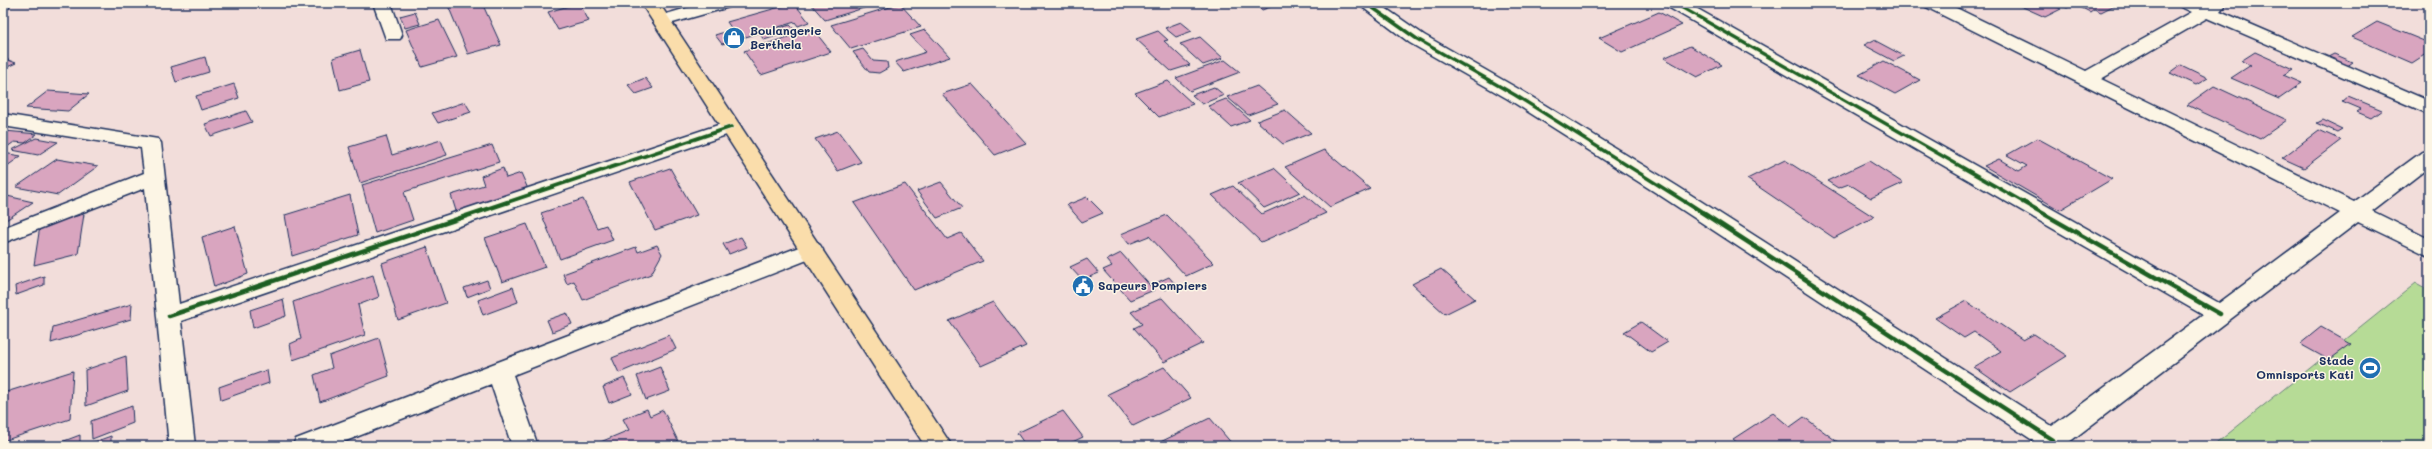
<svg xmlns="http://www.w3.org/2000/svg" width="2432" height="449" font-family="Mali,sans-serif">
	<style>
		.green { fill: #b6db96; stroke: #68857a }
		.building { fill: #d9a5bf; stroke: #1b2f5e }
		.lines { fill: none; stroke-linecap: round; stroke-linejoin: round }
		.minor-casing { stroke: #1b2f5e; stroke-width: 3 }
		.major-casing { stroke: #1b2f5e; stroke-width: 3 }
		.minor { fill: #fcf5e5; fill-rule: evenodd }
		.major { fill: #faddab; fill-rule: evenodd }
		.cycleway-far1-casing { stroke: #fcf5e5; stroke-width: 5.5 }
		.cycleway-casing { stroke: #fcf5e5; stroke-width: 7 }
		.cycleway-far1 { stroke: #1b5e20; stroke-width: 3.5 }
		.cycleway { stroke: #1b5e20; stroke-width: 4.5 }
		.labels { text-anchor: middle; stroke-width: 3; stroke-linejoin: round; paint-order: stroke }
		.poi-label { font-size: 12px; font-weight: bold; fill: #1b2f5e; stroke: #fcf5e5; text-anchor: start }
	</style>
	<rect width="100%" height="100%" fill="#f2ddda"/>
	<filter id="ink" filterUnits="userSpaceOnUse"><feTurbulence type="fractalNoise" baseFrequency=".025" numOctaves="2"/><feDisplacementMap in="SourceGraphic" scale="8" xChannelSelector="R" yChannelSelector="G"/><feConvolveMatrix kernelMatrix="1 2 1 2 8 2 1 2 1" color-interpolation-filters="sRGB"/></filter>
	<g filter="url(#ink)">
		<!-- green -->
		<path class="green" d="M2416,283L2429,290V446H2213Z"/>
		<!-- building -->
		<path class="building" d="M3,3H9V9L3,10Z
			M447,3H482L501,45L468,54Z
			M579,3L589,21L558,30L548,12Z
			M794,3L809,22L798,26L795,22L739,39L727,22Z
			M810,3H880L825,20Z
			M1253,3H1281L1262,10Z
			M2014,3H2049L2061,9L2045,17Z
			M2056,3H2119L2101,12L2094,9L2090,12L2074,4L2067,8Z
			M900,4L921,27L851,49L831,25Z
			M415,12L420,24L405,28L400,16Z
			M1659,12L1682,25L1622,52L1599,38Z
			M439,20L457,57L422,67L406,30Z
			M1181,22L1192,31L1176,37L1165,28Z
			M2377,22L2429,43V52L2412,63L2352,37Z
			M790,25L795,30L764,40L760,34Z
			M813,29L831,52L761,75L744,51Z
			M731,30L737,40L722,44L715,35Z
			M925,30L950,57L904,72L895,62L926,52L910,35Z
			M1158,31L1168,40L1164,41L1190,65L1171,71L1136,39Z
			M1200,37L1223,58L1203,65L1180,44Z
			M1874,40L1904,56L1894,61L1864,45Z
			M1690,46L1722,65L1697,77L1664,58Z
			M863,49L873,61L887,62L888,68L879,73L869,72L853,52Z
			M360,50L369,82L340,90L333,58Z
			M2255,52L2293,69L2283,75L2302,83L2279,99L2231,78L2251,65L2241,61Z
			M2334,54L2353,62L2346,67L2326,58Z
			M205,57L209,72L176,82L171,67Z
			M3,58L16,63L3,69Z
			M1225,60L1240,72L1190,91L1176,78Z
			M1884,61L1920,80L1895,94L1859,75Z
			M2181,65L2208,78L2196,85L2170,73Z
			M645,78L653,88L636,94L628,85Z
			M1168,81L1193,104L1159,117L1135,93Z
			M234,84L239,98L201,110L196,96Z
			M972,84L1026,143L995,155L942,94Z
			M1257,86L1278,104L1248,115L1227,97Z
			M2214,86L2287,120L2260,139L2187,105Z
			M1214,87L1224,95L1202,104L1192,95Z
			M48,91L89,94L68,111L26,108Z
			M2348,96L2382,110L2371,118L2357,112L2361,109L2342,101Z
			M1226,99L1250,120L1231,127L1208,106Z
			M465,102L471,112L438,123L432,113Z
			M1285,110L1311,133L1283,144L1257,121Z
			M246,111L252,122L211,136L205,124Z
			M2323,120L2342,129L2337,132L2317,123Z
			M2319,130L2341,140L2304,168L2282,158Z
			M5,131L37,134L25,143L14,142L3,150V132Z
			M838,131L861,162L838,171L815,139Z
			M386,136L392,155L441,140L447,155L360,183L349,147Z
			M36,138L58,142L38,155L12,150Z
			M2037,138L2112,179L2060,210L1984,166L1999,159L2019,171L2027,166L2007,155Z
			M492,145L499,162L404,192L413,220L375,233L362,185Z
			M1324,150L1370,189L1330,207L1285,167Z
			M3,153L21,156L3,169Z
			M57,159L98,166L58,195L16,187Z
			M1785,160L1874,217L1834,238L1747,179Z
			M1869,161L1903,183L1871,198L1849,184L1838,188L1827,181Z
			M503,168L506,178L521,173L528,189L457,214L451,195L484,185L481,176Z
			M670,168L697,215L655,230L630,182Z
			M1274,168L1300,192L1264,208L1238,183Z
			M941,182L962,208L937,218L917,191Z
			M905,184L947,239L961,233L983,261L914,290L854,203Z
			M1233,186L1262,214L1305,195L1326,213L1261,242L1212,195Z
			M3,195L33,202L3,222Z
			M350,195L358,235L292,256L285,215Z
			M1087,197L1103,213L1082,222L1067,205Z
			M583,199L597,228L606,225L613,240L560,259L541,213Z
			M84,214L78,254L34,265L40,226Z
			M1167,215L1214,263L1186,276L1149,236L1129,244L1121,234Z
			M527,224L545,267L502,282L485,238Z
			M235,226L248,274L214,287L202,237Z
			M741,237L747,247L729,254L723,244Z
			M657,245L662,254L651,274L583,300L574,281L567,284L563,274L636,247L638,252Z
			M427,247L446,303L398,320L382,263Z
			M1121,253L1154,290L1130,300L1103,270L1112,266L1107,260Z
			M1087,259L1099,273L1082,280L1070,267Z
			M1441,269L1475,299L1445,314L1412,284Z
			M373,275L379,297L358,305L365,335L293,360L290,344L301,339L293,302Z
			M44,276V285L16,295L15,286Z
			M1169,277L1175,284L1165,290L1158,282Z
			M487,280L490,288L467,297L464,288Z
			M513,287L518,302L483,315L478,300Z
			M1162,298L1203,343L1164,362L1134,328L1142,324L1131,312Z
			M283,299L286,316L253,328L250,310Z
			M1966,301L2023,340L2034,334L2067,356L2010,392L1974,367L2001,351L1974,332L1964,338L1935,318Z
			M993,302L1026,346L981,366L949,321Z
			M132,304L131,319L51,343L53,327Z
			M567,313L572,324L552,332L547,320Z
			M1641,322L1668,342L1651,352L1624,332Z
			M2321,327L2351,344L2329,360L2300,344Z
			M669,335L676,349L619,373L612,358Z
			M379,338L389,376L320,402L314,375L332,368L329,356Z
			M126,356L128,391L86,406L85,370Z
			M660,367L670,391L646,400L637,376Z
			M1164,367L1191,398L1133,426L1108,394Z
			M267,370L269,383L221,400L219,387Z
			M73,371L70,419L3,441V393Z
			M624,378L632,394L609,403L603,387Z
			M132,406L133,423L92,439L91,421Z
			M647,409L650,416L663,410L678,441L666,446H591L629,430L623,419Z
			M1063,411L1083,437L1064,446H1026L1017,433Z
			M1773,413L1790,427L1804,417L1843,446H1741L1733,439Z
			M1210,418L1234,446H1152Z
			M80,435V446H51Z
			M111,436V446H83Z"/>
		<g class="lines">
			<!-- minor casing -->
			<g class="minor-casing">
				<path id="minor" d="M373,3H391L402,35L400,39H386Z
					M704,3H732L729,7L662,26L656,25L653,21L656,17Z
					M1357,3H1378L1424,35L1522,91L1677,186L2052,426L2203,315L1668,7L1665,3H1687L2219,303L2340,213L1926,7L1923,3H1946L2086,71L2192,12L2181,7L2178,3H2222L2224,6L2220,11L2429,101V114L2207,18L2101,79L2354,202L2422,152L2429,151V167L2372,211L2429,239V256L2358,222L2064,446H2032L2034,441L1661,196L1508,99L1410,43Z
					M3,114L158,139L161,143L179,304L724,123L731,121L738,123L741,127L738,131L181,321L195,446H169L145,188L3,243V228L144,173L141,148L3,126Z
					M812,242L820,245L823,250L820,255L513,375L538,446H512L491,384L333,446H292L296,439Z"/>
			</g>
			<!-- major casing -->
			<g class="major-casing">
				<path id="major" d="M641,3H659L952,446H925Z"/>
			</g>
			<!-- minor -->
			<use href="#minor" class="minor"/>
			<!-- major -->
			<use href="#major" class="major"/>
			<!-- cycleway-far1 casing -->
			<g class="cycleway-far1-casing">
				<path id="cycleway-far1" d="M1366,3L1417,39L1515,95L1687,203
					M1674,3L2025,203
					M505,203L731,127"/>
			</g>
			<!-- cycleway casing -->
			<g class="cycleway-casing">
				<path id="cycleway" d="M1686,202L2053,440
					M2023,202L2220,314
					M169,316L508,202"/>
			</g>
			<!-- cycleway-far1 -->
			<use href="#cycleway-far1" class="cycleway-far1"/>
			<!-- cycleway -->
			<use href="#cycleway" class="cycleway"/>
		</g>
	</g>
	<!-- icons -->
	<defs>
		<g id="shop-disc" transform="scale(1.15)"><circle r="9.5" fill="#1f6fb2" stroke="#fcf5e5"/><path d="M-5-2.5h2.3a2.7 3.5 0 0 1 5.4 0H5L5.5 6h-11ZM-1.5-2.5h3a1.5 2.3 0 0 0-3 0Z" fill="#fff"/></g>
		<g id="civic-disc" transform="scale(1.15)"><circle r="9.5" fill="#1f6fb2" stroke="#fcf5e5"/><path d="M-.6-6.5H3V-4.5H.6V-3L4-1V1h2V6H-6V1h2V-1L-.6-3ZM-1.2 2.5V6h2.4V2.5Z" fill="#fff"/></g>
		<g id="stadium-disc" transform="scale(1.15)"><circle r="9.5" fill="#1f6fb2" stroke="#fcf5e5"/><path d="M0-5a6.5 5 0 1 0 0 10a6.5 5 0 1 0 0-10ZM-3.5-1.8h7v3.6h-7Z" fill="#fff"/></g>
	</defs>
	<g fill-rule="evenodd">
		<use href="#shop-disc" x="734" y="38"/>
		<use href="#civic-disc" x="1083" y="286"/>
		<use href="#stadium-disc" x="2370" y="368"/>
	</g>
	<g class="labels">
		<!-- poi labels -->
		<g class="poi-label">
			<text x="750" y="35">Boulangerie<tspan x="750" dy="14">Berthela</tspan></text>
			<text x="1098" y="290">Sapeurs Pompiers</text>
			<text x="2354" y="365" text-anchor="end">Stade<tspan x="2354" dy="14">Omnisports Kati</tspan></text>
		</g>
	</g>
	<!-- margin -->
	<rect width="2432" height="449" fill="none" stroke="#fcf5e5" stroke-width="16"/>
	<rect x="8" y="8" width="2416" height="433" fill="none" stroke="#1b2f5e" stroke-width="1.5" filter="url(#ink)"/>
</svg>
